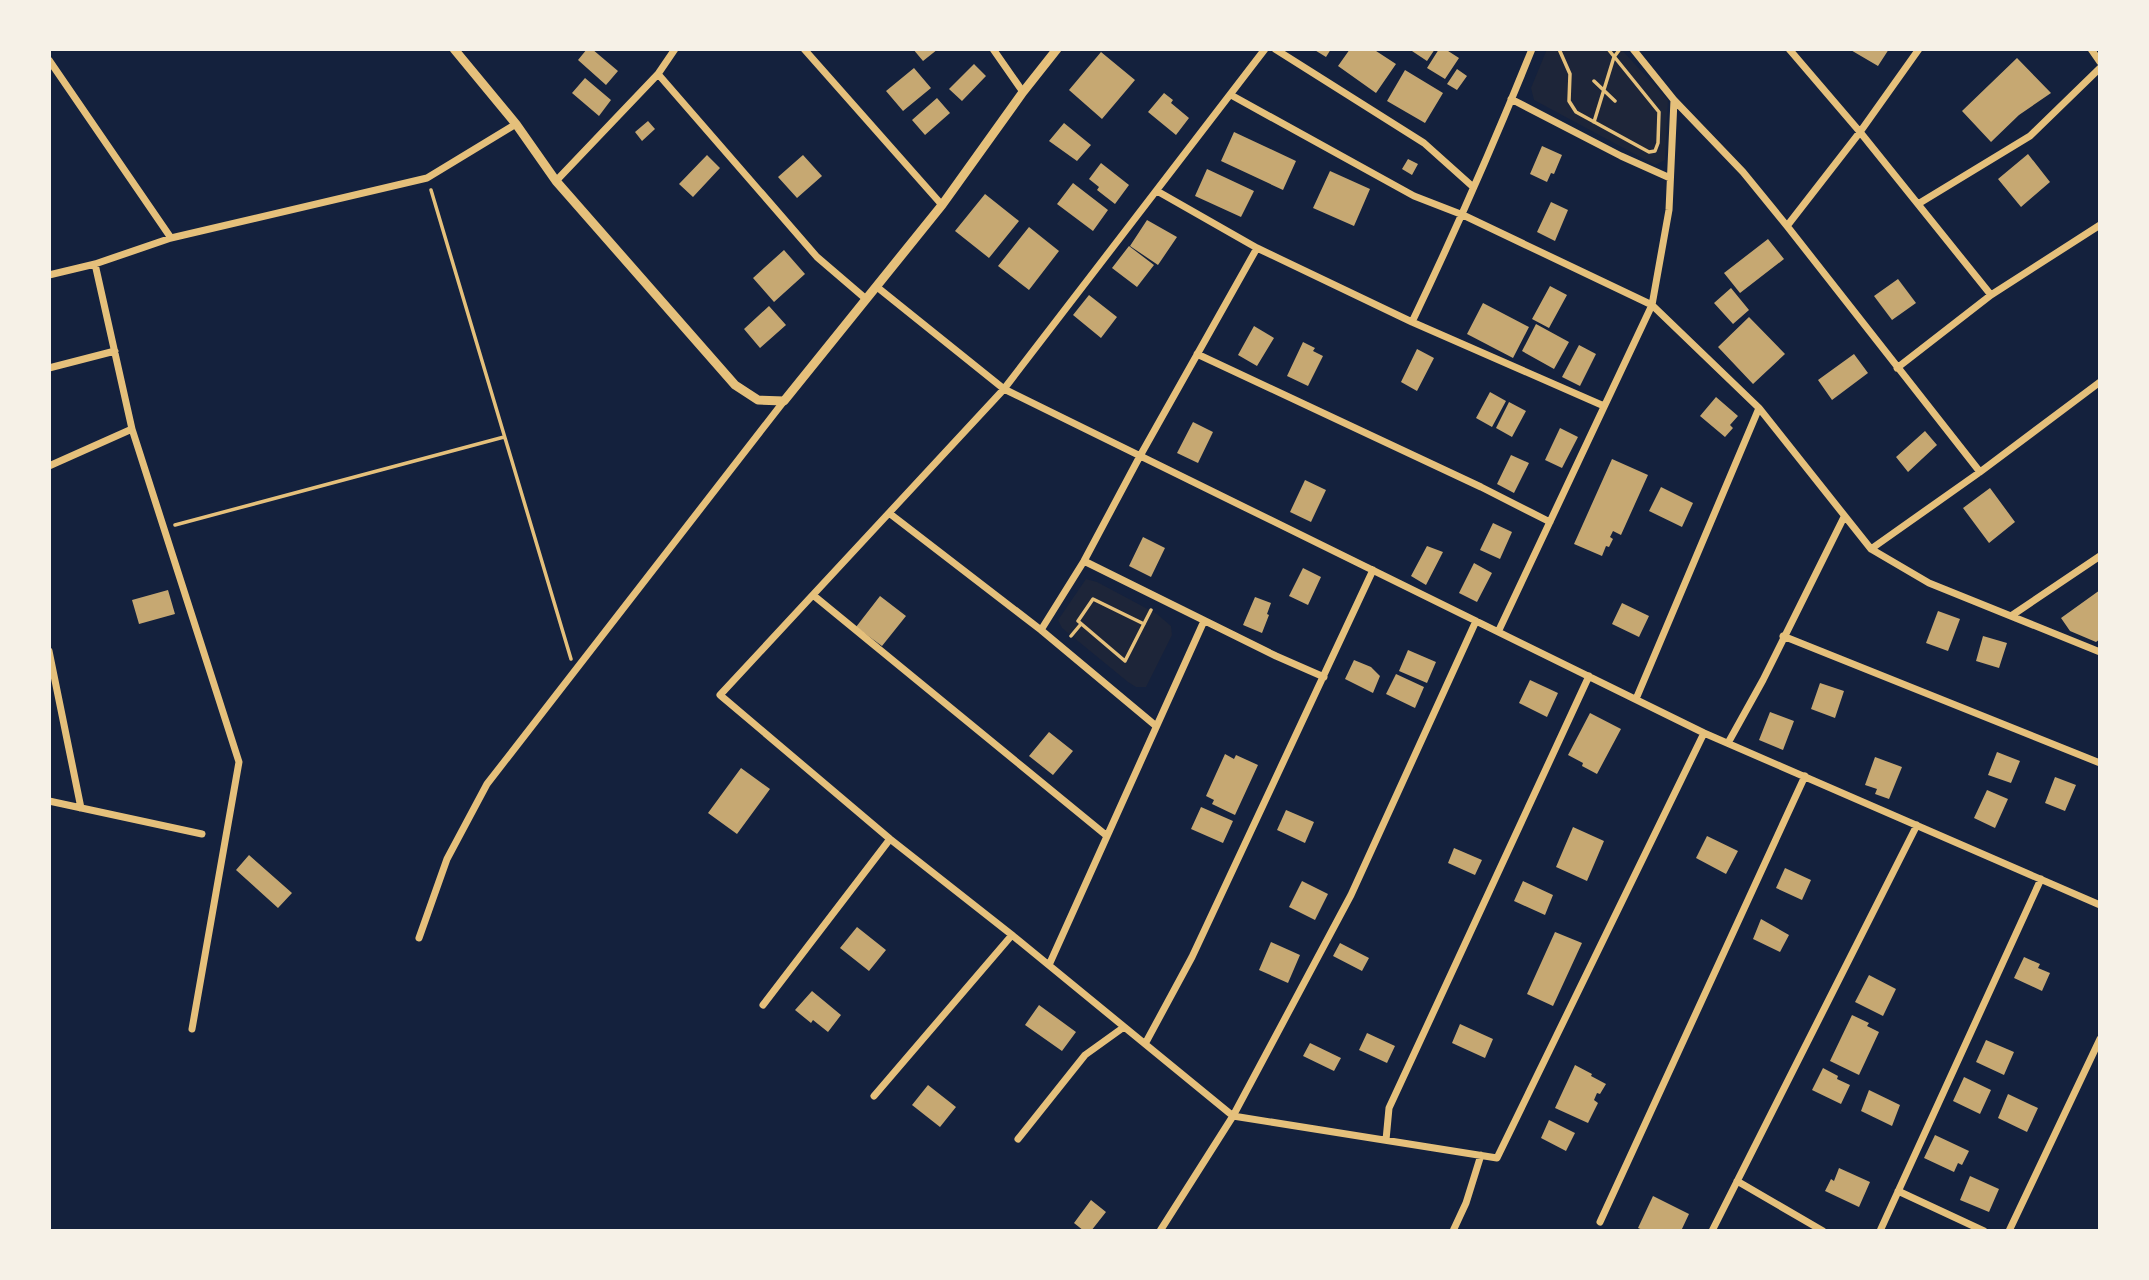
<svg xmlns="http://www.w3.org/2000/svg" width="2149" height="1280" font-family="'PT Sans',sans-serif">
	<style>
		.green { fill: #1d2539 }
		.building { fill: #c6a872 }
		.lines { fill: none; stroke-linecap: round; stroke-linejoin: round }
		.path { stroke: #e5c07b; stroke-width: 3.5 }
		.minor { stroke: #e5c07b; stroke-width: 7 }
		.tertiary { stroke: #e5c07b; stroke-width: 9 }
	</style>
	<rect width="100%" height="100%" fill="#14213d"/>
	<!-- green -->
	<path class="green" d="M1547,49H1621L1668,100L1665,160L1655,165L1534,100L1531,88Z
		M1086,579L1097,582L1157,614L1171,626L1172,635L1146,687H1136L1128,682L1062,628L1058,620Z"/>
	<!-- building -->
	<path class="building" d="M587,49H592L618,71L606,85L578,60Z
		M913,49H938L923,61Z
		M1313,49H1331L1326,57Z
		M1350,49H1373L1396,64L1376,93L1338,66Z
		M1409,49H1435L1427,61Z
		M1439,49H1445L1459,58L1445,79L1427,68Z
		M1849,49H1889L1878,66Z
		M1101,52L1135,80L1102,119L1069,90Z
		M2017,58L2051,93L2019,115L1991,142L1962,111Z
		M974,64L986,76L962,101L949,89Z
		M914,68L931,88L903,111L886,91Z
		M1457,69L1467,76L1457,90L1447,84Z
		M1405,70L1443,93L1425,123L1387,101Z
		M585,78L611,100L599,116L572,93Z
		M1164,93L1173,100L1171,103L1189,118L1176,135L1148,112Z
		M937,98L950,113L925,135L912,120Z
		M648,121L655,129L642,141L635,132Z
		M1064,123L1091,145L1077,161L1049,141Z
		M1234,132L1296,161L1283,190L1221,161Z
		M1542,146L1562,155L1554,174L1551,173L1547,182L1530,174Z
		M2028,154L2050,182L2021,207L1998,179Z
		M707,155L720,168L693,197L679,184Z
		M803,155L822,176L797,198L778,177Z
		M1408,159L1418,164L1412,175L1402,169Z
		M1101,163L1129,185L1115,204L1097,190L1099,187L1089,179Z
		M1207,169L1254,191L1241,217L1195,196Z
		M1330,171L1370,189L1354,226L1313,208Z
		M1073,183L1108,210L1093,231L1057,204Z
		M985,194L1019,221L989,258L955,231Z
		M1551,202L1568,210L1555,241L1537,232Z
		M1147,220L1177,237L1158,265L1130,246Z
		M1029,227L1059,251L1029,290L998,266Z
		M1768,239L1784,259L1740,293L1724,273Z
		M1129,246L1154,265L1137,287L1112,268Z
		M784,250L805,274L774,302L753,278Z
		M1898,279L1916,303L1892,320L1874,296Z
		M1550,286L1567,295L1549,328L1532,319Z
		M1731,288L1749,310L1733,324L1714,303Z
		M1089,295L1117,317L1101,338L1073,315Z
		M1483,303L1529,327L1513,358L1467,334Z
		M769,306L786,325L760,348L744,329Z
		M1749,317L1785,354L1753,384L1718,347Z
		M1536,324L1569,342L1554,369L1522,351Z
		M1254,326L1274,338L1257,366L1238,355Z
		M1303,342L1315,348L1313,351L1323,356L1308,386L1287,376Z
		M1579,345L1596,354L1580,386L1562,377Z
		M1417,349L1434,358L1417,391L1401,382Z
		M1854,354L1868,373L1832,400L1818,380Z
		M1490,392L1506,401L1492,427L1476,418Z
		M1716,397L1738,416L1730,425L1733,428L1725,437L1700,416Z
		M1509,402L1526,411L1512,437L1496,428Z
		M1193,422L1213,432L1198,463L1177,453Z
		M1560,428L1578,437L1562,468L1545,460Z
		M1925,431L1937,445L1908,472L1896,457Z
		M1511,455L1529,463L1514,493L1497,484Z
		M1612,459L1648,475L1621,535L1613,531L1610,537L1613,539L1609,547L1606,546L1602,556L1574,544Z
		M1305,480L1326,490L1311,522L1290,512Z
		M1661,487L1693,503L1682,527L1649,511Z
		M1990,488L2015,522L1989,543L1963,508Z
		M1493,523L1512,532L1500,559L1480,550Z
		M1143,537L1165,548L1151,577L1129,566Z
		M1427,546L1443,552L1426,585L1411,576Z
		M1474,563L1492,573L1477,602L1459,593Z
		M1303,568L1321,577L1308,605L1289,596Z
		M168,590L175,614L139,624L132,600Z
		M2100,590V639L2096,642L2070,631L2061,618Z
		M880,596L906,616L882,646L856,627Z
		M1255,597L1271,603L1267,614L1269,615L1262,633L1243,625Z
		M1622,603L1649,616L1639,637L1612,624Z
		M1938,611L1960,619L1948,651L1926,643Z
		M1983,636L2007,643L1999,668L1976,661Z
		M1408,650L1436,662L1427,683L1399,671Z
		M1354,660L1371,667L1380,676L1373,693L1345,679Z
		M1396,674L1424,687L1415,708L1386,694Z
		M1530,680L1558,693L1547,717L1519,703Z
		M1820,683L1844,691L1835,718L1811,709Z
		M1770,712L1794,721L1783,750L1759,740Z
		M1590,713L1621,729L1597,774L1582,766L1583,763L1568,755Z
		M1049,732L1073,751L1053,775L1029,756Z
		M1997,752L2020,761L2011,783L1988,775Z
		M1225,754L1234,759L1236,755L1258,765L1235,815L1212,804L1214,800L1206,796Z
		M1875,757L1902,767L1889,799L1875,794L1877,789L1865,785Z
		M741,768L770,789L737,834L708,813Z
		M2055,777L2076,785L2065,811L2045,803Z
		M1987,790L2008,799L1995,828L1974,818Z
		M1201,807L1233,821L1223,843L1191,829Z
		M1286,810L1314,822L1305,843L1277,830Z
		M1573,827L1604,841L1587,881L1556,867Z
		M1707,836L1738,851L1726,874L1696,858Z
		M1454,848L1482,860L1475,875L1448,863Z
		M249,855L292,893L278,908L236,870Z
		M1785,868L1811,880L1802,900L1776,888Z
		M1302,881L1328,894L1315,920L1289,907Z
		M1523,881L1553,895L1545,915L1514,901Z
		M1761,919L1789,935L1780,952L1753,939Z
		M857,927L886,950L869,971L840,948Z
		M1555,932L1582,943L1553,1006L1527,994Z
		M1271,942L1300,955L1288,983L1259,970Z
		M1340,943L1369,958L1362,971L1333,956Z
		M2024,957L2040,964L2038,968L2050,973L2042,991L2014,978Z
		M1869,975L1896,989L1883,1016L1855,1002Z
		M812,991L841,1015L828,1032L813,1020L811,1023L795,1010Z
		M1039,1005L1076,1032L1062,1051L1025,1025Z
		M1852,1015L1869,1023L1867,1026L1879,1032L1859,1075L1830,1061Z
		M1460,1024L1493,1039L1485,1058L1452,1043Z
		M1367,1033L1395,1046L1387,1063L1359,1050Z
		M1986,1040L2014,1052L2004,1075L1976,1062Z
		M1310,1043L1341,1058L1334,1071L1303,1056Z
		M1575,1065L1592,1074L1591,1076L1606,1084L1600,1094L1597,1093L1594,1100L1598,1103L1588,1123L1555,1108Z
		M1823,1068L1838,1076L1837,1079L1850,1085L1841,1104L1812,1090Z
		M1964,1077L1991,1090L1980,1114L1953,1101Z
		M928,1085L956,1107L940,1127L912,1105Z
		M1869,1090L1900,1105L1892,1126L1861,1111Z
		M2008,1094L2038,1108L2027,1132L1998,1118Z
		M1549,1120L1575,1133L1566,1151L1541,1138Z
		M1935,1135L1969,1151L1962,1165L1958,1163L1954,1172L1924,1158Z
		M1839,1168L1870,1182L1859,1207L1825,1191L1831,1179L1834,1181Z
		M1970,1176L1999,1189L1989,1212L1960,1200Z
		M1653,1196L1689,1214L1681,1231H1645L1638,1228Z
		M1091,1200L1106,1212L1091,1231H1084L1074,1223Z"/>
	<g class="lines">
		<!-- path -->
		<path class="path" d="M1559,49L1570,74L1569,101L1576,112L1649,152L1655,151L1658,143L1659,112L1608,49
			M1594,81L1615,101
			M1594,122L1614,57L1620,49
			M431,190L571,659
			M175,525L504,437
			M1144,624L1093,599L1078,621L1125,661L1151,610
			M1071,636L1081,624"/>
		<!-- minor -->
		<path class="minor" d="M804,49L942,205
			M993,49L1023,92
			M1265,49L1004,389L720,695L890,839L1012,935L1233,1116L1497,1158L1704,733
			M1275,49L1424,143L1472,186
			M1633,49L1674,100L1743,172L1787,226L1980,472
			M1789,49L1860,132L1991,295
			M2091,49L2100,62
			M49,60L171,238
			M658,74L817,257L866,299
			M1231,95L1414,196L1463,215L1652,305L1759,408L1871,549L1929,583L2100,652
			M1511,99L1621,156L1670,178
			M556,181L658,74L675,49
			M1157,191L1257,248L1412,322L1604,406
			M1918,204L2030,136L2100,68
			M1787,226L1860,132L1919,49
			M95,264L132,429L239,762L192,1029
			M49,275L95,264L171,238L427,178L516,124
			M877,287L1004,389L1704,733L2100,905
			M1412,322C1455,232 1495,141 1532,49
			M1197,354L1481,487L1550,522
			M49,368L115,351
			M1897,368L1991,295L2100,225
			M49,466L132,429
			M889,513L1041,630L1156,726
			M1871,549L1980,472L2100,382
			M1084,561L1276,656L1324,677
			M813,595L1107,836
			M2011,616L2100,556
			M1041,630L1084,561L1140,456L1257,248
			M1499,630L1652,305L1669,210L1674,100
			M1783,636L2100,763
			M49,651L81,808
			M1636,699L1759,408
			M1728,743L1763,680L1844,517
			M49,801L202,834
			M419,938L447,859L487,784L784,401
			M1049,965L1204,621
			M763,1005L890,839
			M1145,1044L1192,957L1373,570
			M874,1096L1012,935
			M1018,1139L1085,1055L1124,1027
			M1386,1140L1389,1108L1589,676
			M1737,1181L1823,1231
			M1898,1191L1984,1231
			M1600,1222L1805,776
			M1160,1231L1233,1116L1351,895L1476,621
			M1453,1231L1466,1203L1481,1155
			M1712,1231L1917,825
			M1880,1231L2041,879
			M2009,1231L2100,1039"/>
		<!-- tertiary -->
		<path class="tertiary" d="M454,49L516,124L556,181L735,385L758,400L784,401L942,205L1023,92L1057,49"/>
	</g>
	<!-- border -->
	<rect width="2149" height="1280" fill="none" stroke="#f6f1e7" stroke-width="102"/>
</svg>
